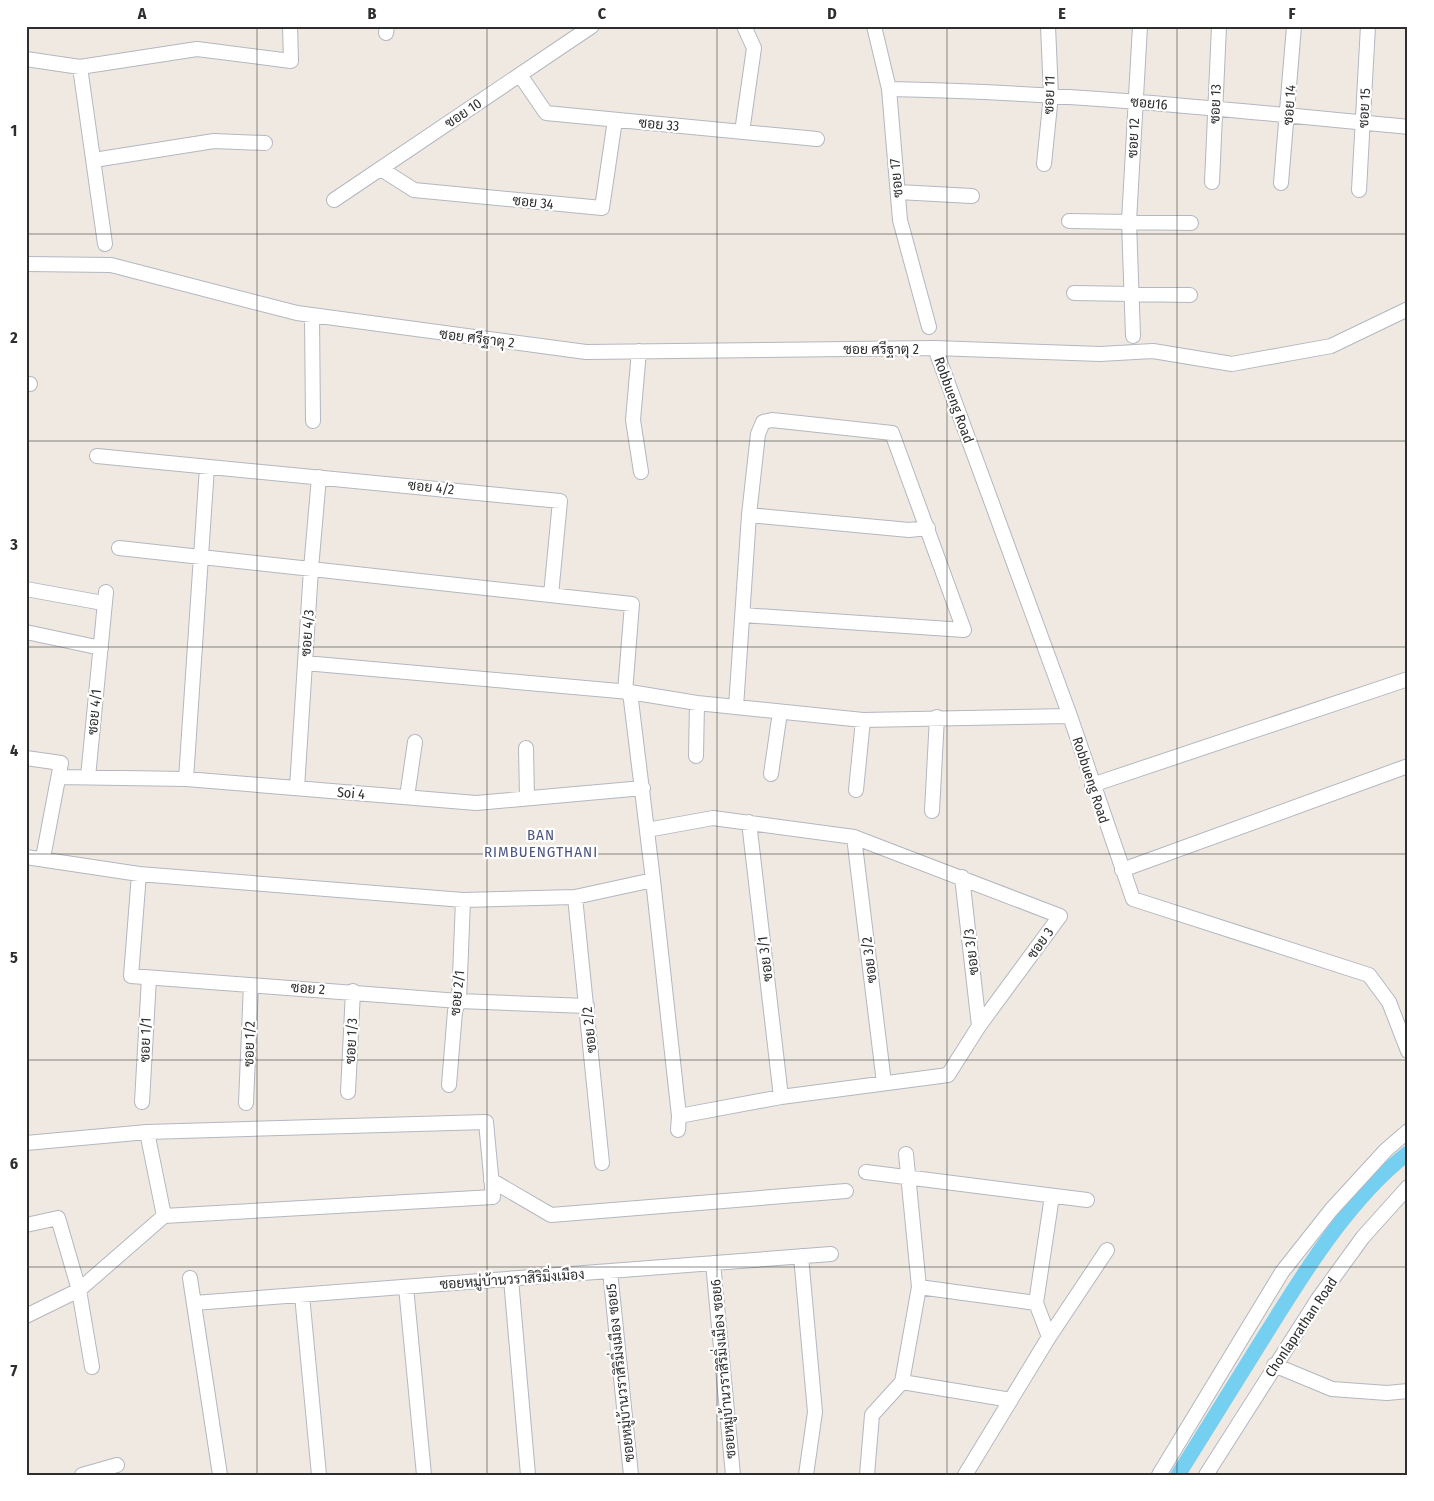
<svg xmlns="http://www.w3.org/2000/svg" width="1434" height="1501" font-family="'Fira Sans Condensed',Sarabun,sans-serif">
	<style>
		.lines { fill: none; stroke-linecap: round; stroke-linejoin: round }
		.canal { stroke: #75cff0; stroke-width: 15 }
		.minor-casing { stroke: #b4b7c1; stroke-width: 16 }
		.minor { stroke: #fff; stroke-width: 14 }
		.grid { fill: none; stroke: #2e2e2e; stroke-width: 1; stroke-opacity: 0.55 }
		.labels { text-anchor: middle; stroke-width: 4.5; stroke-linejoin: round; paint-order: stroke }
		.street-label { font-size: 14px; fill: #2e2e2e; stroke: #fff }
		.neighbourhood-label { font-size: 15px; letter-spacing: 1px; fill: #4d5680; stroke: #fff }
		.neatline { fill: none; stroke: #2e2e2e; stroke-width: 2 }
		.grid-label { font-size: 16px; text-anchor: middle; font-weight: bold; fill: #2e2e2e }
	</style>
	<rect width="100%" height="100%" fill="#efe9e1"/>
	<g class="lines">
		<!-- canal -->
		<path class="canal" d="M1178,1475C1208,1427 1237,1380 1267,1332C1305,1271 1350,1198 1408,1153"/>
		<!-- minor casing -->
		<g class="minor-casing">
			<path id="minor" d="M874,26L889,89L900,220L929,327
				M386,33L387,26
				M26,59L80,67L197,49L291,61L290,26
				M80,67L105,244
				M520,75L546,113L817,139
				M889,89C1062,92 1235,110 1408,127
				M742,132L754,48L744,26
				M94,160L214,141L265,143
				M1044,164L1051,95L1048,26
				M381,169L414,190L602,208L615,120
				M1212,182L1219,26
				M1281,183L1294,26
				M1359,190L1368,26
				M898,192L972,196
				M334,200L592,26
				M1069,221L1191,223
				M26,264L111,265L297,313L586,352L935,348L1100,354L1153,351L1232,364L1331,346L1408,309
				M1074,293L1190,295
				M312,315L313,421
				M1133,336L1129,221L1140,26
				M935,348L1070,716L1133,899L1369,975L1389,1002L1408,1051
				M639,351L633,420L641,472
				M26,384H30
				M97,456L560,501L551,595
				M749,515L909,530L928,528
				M119,548L632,604L625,692
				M26,589L103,603
				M26,632L101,648
				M305,663L630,692L697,703L863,720L1070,716
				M630,692L653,880L679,1116L678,1130
				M736,707L749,515L758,434L763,422L772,420L892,433L964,630L743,615
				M526,748L527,798
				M696,756L697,703
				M26,758L61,763L43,858
				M771,774L780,712
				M59,777L186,779L476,803L643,788
				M88,777L106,592
				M186,779L207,467
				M1092,785L1408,679
				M297,788L311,569L319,477
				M856,790L863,720
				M407,797L415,742
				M932,811L937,717
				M749,822L781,1097
				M647,830L713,818L854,837L1060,916L979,1026L948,1075L781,1097L679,1116
				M854,837L884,1083
				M26,857L139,874L463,900L575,897L653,880
				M1122,870L1408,766
				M139,874L131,976L459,1001L587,1006
				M962,877L979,1026
				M575,897L602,1163
				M449,1085L455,1011L459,1001L463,900
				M348,1092L353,991
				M142,1102L149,978
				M246,1103L251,985
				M147,1132L164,1216
				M26,1143L147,1132L486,1122L493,1197L164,1216L79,1290L26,1316
				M866,1172L1087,1200
				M491,1180L551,1215L846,1191
				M26,1225L58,1218L79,1290L92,1367
				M801,1256L815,1412L806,1475
				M713,1263L733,1475
				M610,1271L631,1475
				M190,1278L220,1475
				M511,1279L528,1475
				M406,1287L424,1475
				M919,1287L1036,1303L1049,1337
				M302,1295L319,1475
				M194,1303L831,1254
				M1036,1303L1052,1196
				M1274,1365L1332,1389L1387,1393L1408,1391
				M902,1382L1011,1400
				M82,1475L117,1465
				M867,1475L872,1415L902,1382L919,1287L906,1154
				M965,1475L1049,1337L1107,1250
				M1159,1475L1282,1272L1331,1210L1386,1150L1408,1131
				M1206,1475L1318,1299L1363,1237L1408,1187"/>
		</g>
		<!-- minor -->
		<use href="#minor" class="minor"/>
	</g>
	<!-- grid -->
	<path class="grid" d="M257,26V1475M487,26V1475M717,26V1475M947,26V1475M1177,26V1475M26,234H1408M26,441H1408M26,647H1408M26,854H1408M26,1060H1408M26,1267H1408"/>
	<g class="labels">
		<!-- street labels -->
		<g class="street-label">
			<text transform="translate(1049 95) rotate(-88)" y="5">ซอย 11</text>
			<text transform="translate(1149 103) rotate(5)" y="5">ซอย16</text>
			<text transform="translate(1215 104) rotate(-88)" y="5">ซอย 13</text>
			<text transform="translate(1289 105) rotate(-86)" y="5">ซอย 14</text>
			<text transform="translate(1364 108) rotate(-87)" y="5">ซอย 15</text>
			<text transform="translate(463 113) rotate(-34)" y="5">ซอย 10</text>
			<text transform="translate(659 124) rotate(5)" y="5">ซอย 33</text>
			<text transform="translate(1133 138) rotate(-87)" y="5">ซอย 12</text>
			<text transform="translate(896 178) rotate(-95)" y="5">ซอย 17</text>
			<text transform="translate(533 202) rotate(6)" y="5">ซอย 34</text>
			<text transform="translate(477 338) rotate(7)" y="5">ซอย ศรีฐาตุ 2</text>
			<text x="881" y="354">ซอย ศรีฐาตุ 2</text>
			<text transform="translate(954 400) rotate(70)" y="5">Robbueng Road</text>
			<text transform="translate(431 487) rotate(6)" y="5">ซอย 4/2</text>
			<text transform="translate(307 633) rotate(-86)" y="5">ซอย 4/3</text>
			<text transform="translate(94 712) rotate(-85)" y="5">ซอย 4/1</text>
			<text transform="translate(1091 780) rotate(72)" y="5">Robbueng Road</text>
			<text transform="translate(351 793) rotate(5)" y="5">Soi 4</text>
			<text transform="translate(1040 943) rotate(-54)" y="5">ซอย 3</text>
			<text transform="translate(971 952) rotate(-97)" y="5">ซอย 3/3</text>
			<text transform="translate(765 959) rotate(-97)" y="5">ซอย 3/1</text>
			<text transform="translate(869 960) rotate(-97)" y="5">ซอย 3/2</text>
			<text transform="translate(308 988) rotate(4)" y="5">ซอย 2</text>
			<text transform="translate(457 993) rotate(-84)" y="5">ซอย 2/1</text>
			<text transform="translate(589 1030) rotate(-96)" y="5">ซอย 2/2</text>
			<text transform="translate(145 1040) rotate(-88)" y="5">ซอย 1/1</text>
			<text transform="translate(351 1041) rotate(-87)" y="5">ซอย 1/3</text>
			<text transform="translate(249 1044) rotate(-88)" y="5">ซอย 1/2</text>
			<text transform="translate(512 1279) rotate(-4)" y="5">ซอยหมู่บ้านวราสิริมิ่งเมือง</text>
			<text transform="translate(1301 1327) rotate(-56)" y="5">Chonlaprathan Road</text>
			<text transform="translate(723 1369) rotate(-95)" y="5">ซอยหมู่บ้านวราสิริมิ่งเมือง ซอย6</text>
			<text transform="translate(620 1373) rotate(-96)" y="5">ซอยหมู่บ้านวราสิริมิ่งเมือง ซอย5</text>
		</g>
		<!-- neighbourhood labels -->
		<g class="neighbourhood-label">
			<text x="541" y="840">BAN<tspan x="541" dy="17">RIMBUENGTHANI</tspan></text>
		</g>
	</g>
	<!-- border -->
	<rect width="1434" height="1501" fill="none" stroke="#ffffff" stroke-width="55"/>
	<rect x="28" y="28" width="1378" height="1446" class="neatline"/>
	<g class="grid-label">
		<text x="142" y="19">A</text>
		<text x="372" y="19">B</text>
		<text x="602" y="19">C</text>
		<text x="832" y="19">D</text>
		<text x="1062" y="19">E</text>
		<text x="1292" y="19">F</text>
		<text x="14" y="136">1</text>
		<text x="14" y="343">2</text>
		<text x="14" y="550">3</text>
		<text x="14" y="756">4</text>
		<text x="14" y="963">5</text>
		<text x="14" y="1169">6</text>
		<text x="14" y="1376">7</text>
	</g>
</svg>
